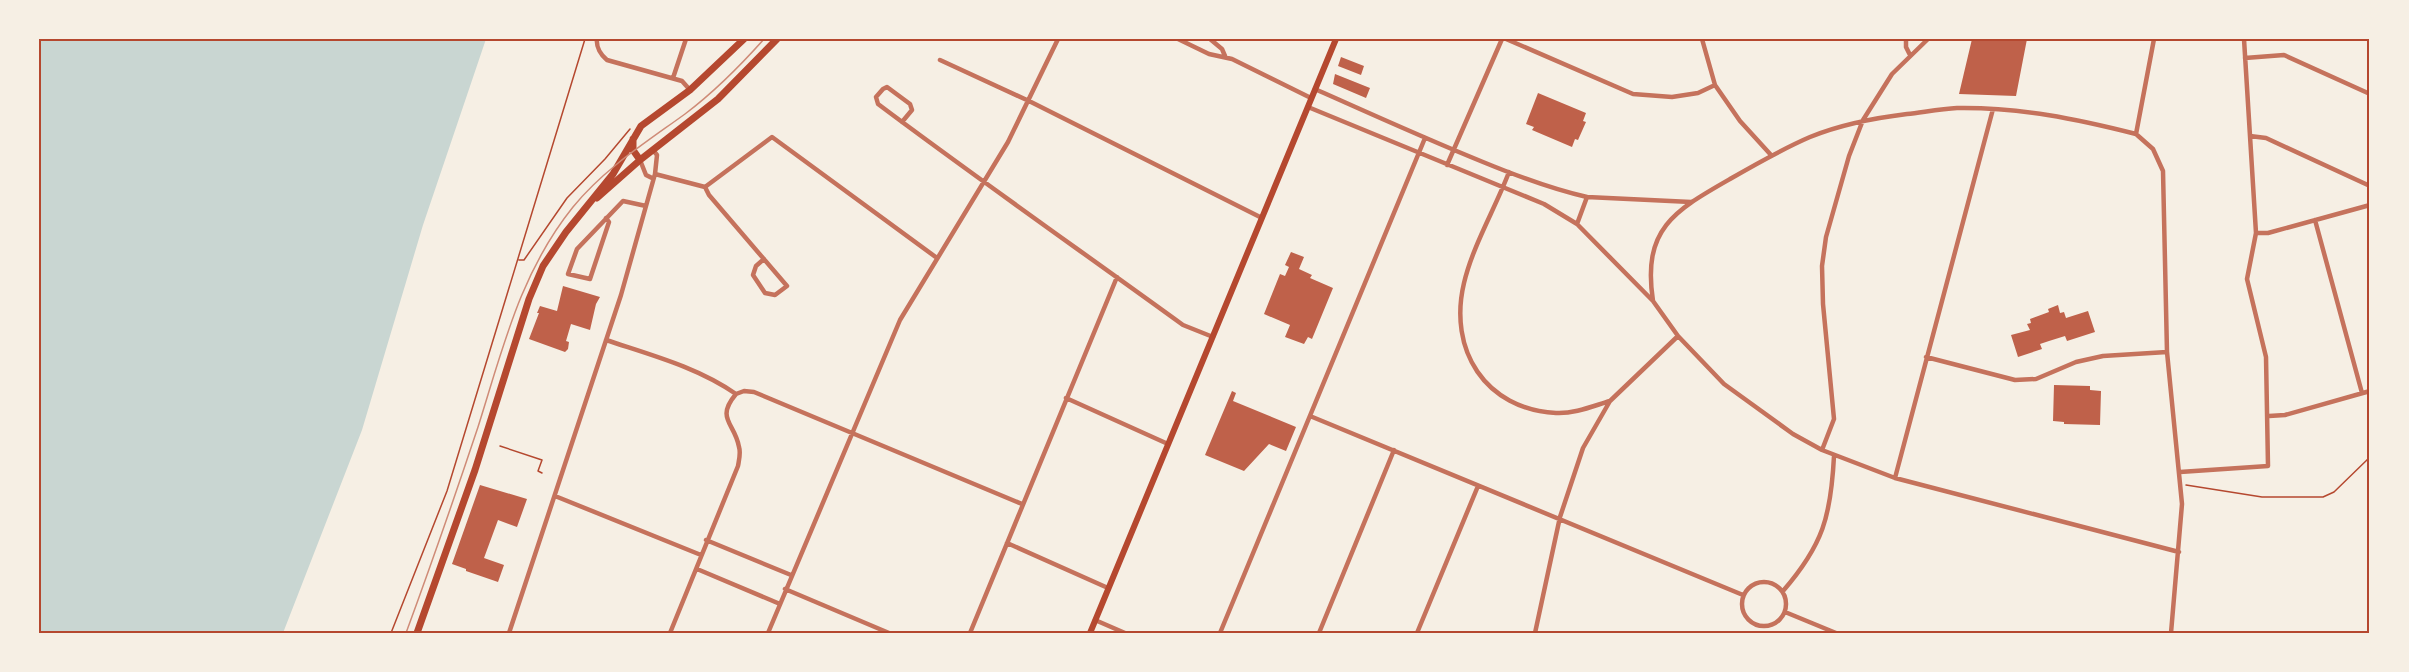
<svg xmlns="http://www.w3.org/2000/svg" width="2409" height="672" font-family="Lato,sans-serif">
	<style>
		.water { fill: #c9d6d2 }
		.building { fill: #bf614a }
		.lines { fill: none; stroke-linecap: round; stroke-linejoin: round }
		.path { stroke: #b5482f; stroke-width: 1.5 }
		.minor { stroke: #c5725c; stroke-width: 4.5 }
		.secondary { stroke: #b5482f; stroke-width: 6 }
		.primary { stroke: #b5482f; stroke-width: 7 }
		.tram { stroke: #cf8b77; stroke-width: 1.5 }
		.neatline { fill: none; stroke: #b5482f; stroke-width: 2 }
	</style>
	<rect width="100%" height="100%" fill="#f6efe4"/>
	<!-- water -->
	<path class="water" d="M39,39H486L423,225L362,430L283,633H39Z"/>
	<!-- building -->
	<path class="building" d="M1972,39H2027L2016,96L1959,94Z
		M1341,57L1364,66L1361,75L1338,66Z
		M1335,74L1370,88L1366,98L1333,84Z
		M1538,93L1586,113L1583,121L1586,122L1578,140L1575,139L1572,147L1532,130L1534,127L1526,124Z
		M1291,252L1304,257L1299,269L1312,275L1310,278L1333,288L1312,339L1308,337L1304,344L1285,337L1290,325L1264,314L1280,274L1285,276L1289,267L1285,265Z
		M563,286L600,297L596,304L590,330L571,324L566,341L569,342L568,349L565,352L529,339L539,313H537L540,306L557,311Z
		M2058,305L2060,313L2064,312L2066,318L2088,311L2095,332L2067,341L2065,336L2049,341L2040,344L2042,349L2018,357L2011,335L2030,330L2027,324L2031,323L2030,319L2049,312L2048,309Z
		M2054,385L2090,386V390L2101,391L2100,425L2064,424V422L2053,421Z
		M1232,391L1236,393L1233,401L1296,427L1286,451L1269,444L1244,471L1205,455Z
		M480,485L527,499L517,527L498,520L484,558L504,565L498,582L466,571V569L452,564Z"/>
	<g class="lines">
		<!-- path -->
		<path class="path" d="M519,260H524L567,198L605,159L630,129
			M500,446L542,460L538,471L542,473
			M2186,485L2262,497H2323L2334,492L2370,457
			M391,633L447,491L585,39"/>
		<!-- minor -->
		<path class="minor" d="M597,39C596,47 601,55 607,60L682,81L690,90
			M1178,39L1209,54L1232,59L1311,98
			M1210,39L1222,49L1225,56
			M1506,39L1633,94L1672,97L1698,93L1715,85
			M1702,39L1715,85L1740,121L1771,155
			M1906,39V47L1910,55
			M2154,39L2136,134L2153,149L2163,171L2167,352L2182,504L2171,633
			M2245,58L2284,55L2370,94
			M940,60L1029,101L1262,218
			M673,78L686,39
			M1315,89C1371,114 1426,139 1483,162C1517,176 1551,189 1587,197
			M1308,107L1544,204L1577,224
			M902,122L912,110L910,104L887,87L883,89L876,97L878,104C978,179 1081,251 1183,325L1213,337
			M2250,136L2266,138L2370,186
			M640,160L646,175L652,178
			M1447,165L1502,39
			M1509,172C1495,209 1473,245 1464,283C1448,350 1485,409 1556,413C1574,414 1593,406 1610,401
			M655,174L705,187L709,195L787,286L775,295L765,293L753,275L756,266L764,259
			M705,187L772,137L937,258
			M1691,202L1587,197L1577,224L1653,301L1678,336L1724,384L1793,434L1822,450L1895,478L2179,552
			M606,218L609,222L590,279L568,274L577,249L623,201L646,206
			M2315,220L2362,393
			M2256,233H2268L2370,205
			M1653,301C1642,229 1674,211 1730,179C1756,164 1782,149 1810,137C1842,124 1874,118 1907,114C1924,112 1941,109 1957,108C2019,107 2077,119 2136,134
			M606,340C651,355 697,367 736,394L744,391L754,392L1022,504
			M1926,357L2015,380L2036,379L2076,362L2103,356L2167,352
			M1066,398L1168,444
			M1310,416L1743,595
			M2269,416L2285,415L2370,391
			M1822,450L1834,419L1823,304L1822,266L1826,237L1849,156L1863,120L1892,74L1928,39
			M2180,472L2268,466L2266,357L2247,279L2256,233L2244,39
			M1895,478L1993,109
			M555,496L701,555
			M706,540L791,575
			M1007,543L1108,588
			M697,569L780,604
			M1742 604a22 22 0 1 1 44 0a22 22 0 1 1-44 0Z
			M785,589L889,633
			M1783,591C1823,545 1831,516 1834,456
			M1785,612L1836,633
			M1095,620L1125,633
			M509,633L621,295L655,174L657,155L653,150
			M670,633L738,466C739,460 741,453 739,447C735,423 715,419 736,394
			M768,633L900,320L1008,142L1058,39
			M970,633L1117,277
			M1220,633L1425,138
			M1319,633L1394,450
			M1417,633L1478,486
			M1535,633L1560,517L1583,448L1610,401L1678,336"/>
		<!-- secondary -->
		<path class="secondary" d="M1090,633L1336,39"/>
		<!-- primary -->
		<path class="primary" d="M633,139V150L640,160
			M597,198L640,160L718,99L777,39
			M417,633L475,470L529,299L543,266L566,232L613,174L641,126L690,90L744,39"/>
		<!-- tram -->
		<path class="tram" d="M406,633C431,565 455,496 478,427C503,348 520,273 573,207C604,169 645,143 685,114C714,92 740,66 764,39"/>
	</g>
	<!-- border -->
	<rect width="2409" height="672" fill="none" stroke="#f6efe4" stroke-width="81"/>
	<rect x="40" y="40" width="2328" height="592" class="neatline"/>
</svg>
